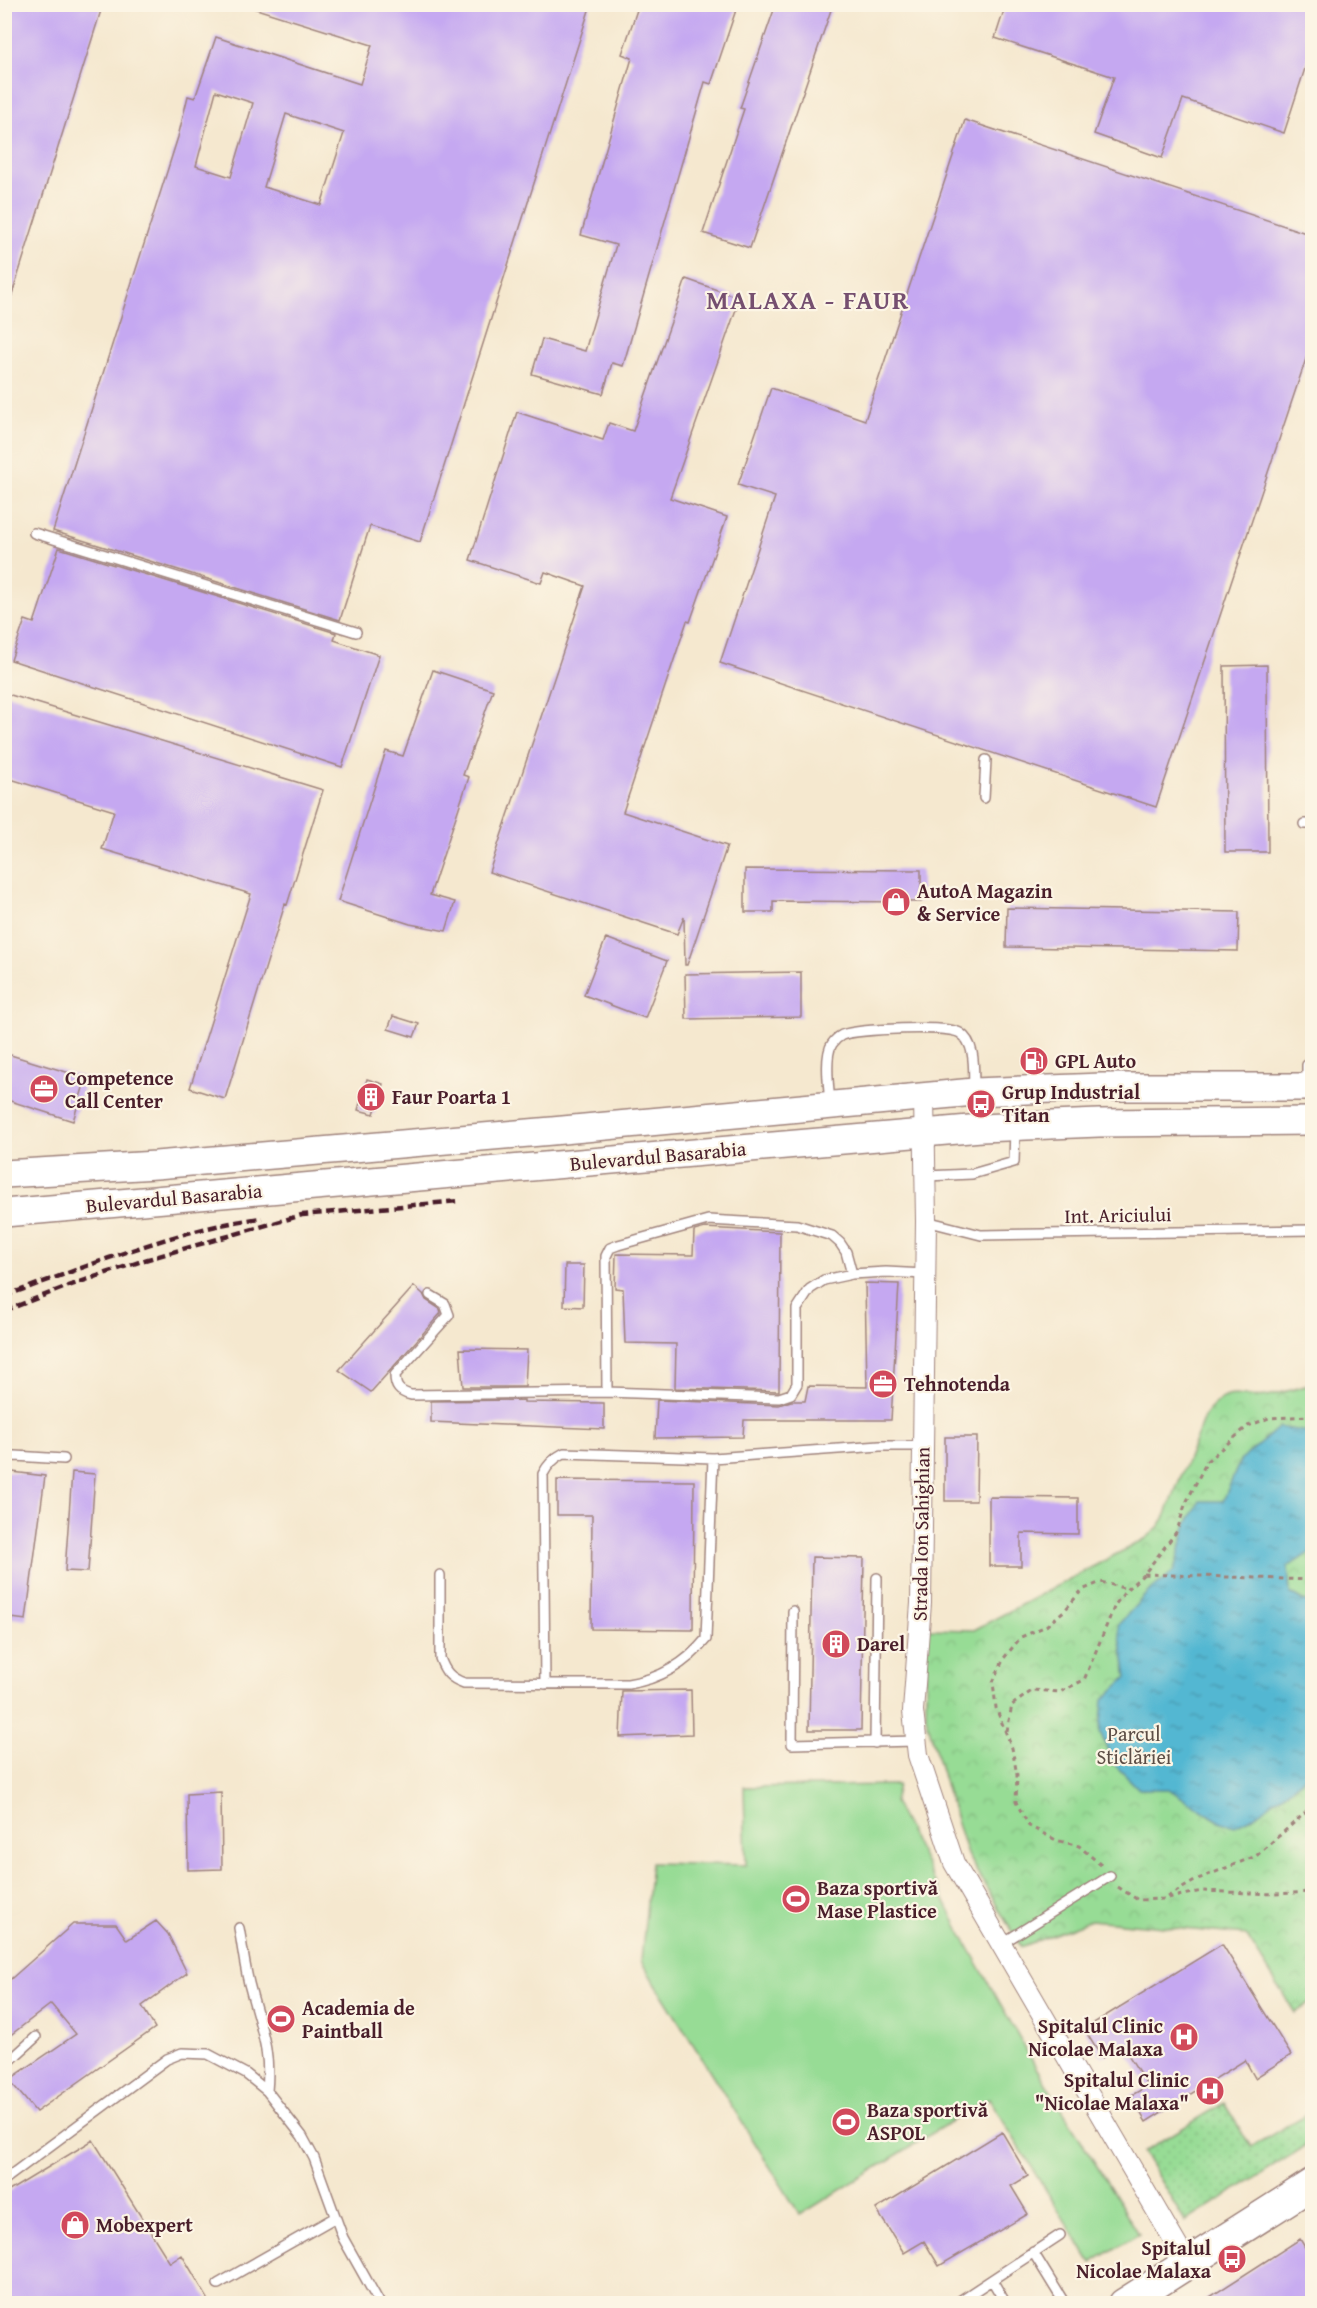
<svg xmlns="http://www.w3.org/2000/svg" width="1317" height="2308" font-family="'Gentium Book Plus',serif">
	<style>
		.grass { fill: url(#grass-dots); stroke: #707e60; stroke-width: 1.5 }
		.park { fill: url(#park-crowns); stroke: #707e60; stroke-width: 1.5 }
		.garden { fill: #97dc95; stroke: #707e60; stroke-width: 1.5 }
		.water { fill: url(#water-ripples); stroke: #4e6b7e; stroke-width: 1.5 }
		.building { fill: #c5a8f1; fill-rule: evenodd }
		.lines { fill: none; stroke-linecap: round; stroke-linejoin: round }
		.service-casing { stroke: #a0847d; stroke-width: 12 }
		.minor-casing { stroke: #a0847d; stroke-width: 22 }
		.secondary-casing { stroke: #a0847d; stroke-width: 30 }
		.primary-casing { stroke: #a0847d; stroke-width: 33 }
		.path { stroke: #a0847d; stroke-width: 3; stroke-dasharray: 4.5 4.5; stroke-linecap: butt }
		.service { stroke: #fff; stroke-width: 9 }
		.minor { stroke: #fff; stroke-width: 20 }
		.secondary { stroke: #fff; stroke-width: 27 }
		.primary { stroke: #fff; stroke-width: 30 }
		.rail { stroke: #4a1f2b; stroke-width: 4.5; stroke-dasharray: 9 4.5; stroke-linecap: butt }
		.labels { text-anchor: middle; stroke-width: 4.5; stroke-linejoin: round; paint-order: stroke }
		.poi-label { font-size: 20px; font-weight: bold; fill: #4a1f2b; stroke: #fcf5e5; text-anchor: start }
		.street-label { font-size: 20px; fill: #4a1f2b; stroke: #fcf5e5 }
		.park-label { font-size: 20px; fill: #5d4e46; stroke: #fcf5e5 }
		.district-label { font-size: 26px; font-weight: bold; letter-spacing: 1.5px; fill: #754f70; stroke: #fcf5e5 }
	</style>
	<defs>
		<pattern id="grass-dots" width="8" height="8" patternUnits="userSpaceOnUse" patternTransform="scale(1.5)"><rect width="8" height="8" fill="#97dc95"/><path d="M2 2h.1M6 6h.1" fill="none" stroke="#84bc81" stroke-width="1.8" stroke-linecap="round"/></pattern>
		<pattern id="park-crowns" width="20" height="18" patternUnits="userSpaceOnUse" patternTransform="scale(1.5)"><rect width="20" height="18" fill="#97dc95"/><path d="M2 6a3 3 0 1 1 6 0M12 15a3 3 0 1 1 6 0" fill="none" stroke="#84bc81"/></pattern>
		<pattern id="water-ripples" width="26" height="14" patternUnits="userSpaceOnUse" patternTransform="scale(1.5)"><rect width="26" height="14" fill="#53b7d2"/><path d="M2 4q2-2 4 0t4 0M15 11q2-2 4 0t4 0" fill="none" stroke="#4794ab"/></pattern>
	</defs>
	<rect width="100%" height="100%" fill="#fcf5e5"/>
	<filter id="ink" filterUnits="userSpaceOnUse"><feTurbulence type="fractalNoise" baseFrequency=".0167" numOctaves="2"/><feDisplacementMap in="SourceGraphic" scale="12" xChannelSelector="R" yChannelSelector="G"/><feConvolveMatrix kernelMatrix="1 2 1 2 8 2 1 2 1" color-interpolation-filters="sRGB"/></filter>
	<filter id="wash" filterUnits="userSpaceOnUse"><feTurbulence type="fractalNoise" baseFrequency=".008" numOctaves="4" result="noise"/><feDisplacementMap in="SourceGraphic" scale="24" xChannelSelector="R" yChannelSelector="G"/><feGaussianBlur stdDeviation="1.35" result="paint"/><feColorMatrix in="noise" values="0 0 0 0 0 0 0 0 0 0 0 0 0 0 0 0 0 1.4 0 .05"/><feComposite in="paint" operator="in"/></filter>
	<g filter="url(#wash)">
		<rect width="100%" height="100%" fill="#f5e8cf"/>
		<!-- grass -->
		<path class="grass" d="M1224,2103L1251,2147L1312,2111V2142L1185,2222L1143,2152Z"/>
		<!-- park -->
		<path class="park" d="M1312,1384V2002L1295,2013L1246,1935L1091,1920L1021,1947L967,1855L944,1781L926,1717V1629L974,1630L1145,1539L1157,1529L1165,1517L1205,1415C1231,1383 1236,1400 1267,1396C1282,1393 1298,1388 1312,1384Z"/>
		<!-- garden -->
		<path class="garden" d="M898,1785L894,1802L964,1939L1037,2069L1139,2234L1091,2263L989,2098L800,2215L641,1961L651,1863L746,1865L744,1787Z"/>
		<!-- water -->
		<path class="water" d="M1279,1427L1312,1433V1551L1288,1567L1290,1593L1305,1602L1312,1601V1775L1306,1777L1253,1817L1235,1826L1219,1821L1169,1789H1139L1114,1764L1100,1732L1103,1700L1127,1677L1118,1625L1147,1593L1174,1571L1187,1524L1200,1501H1223L1240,1461Z"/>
		<g id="blocks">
			<!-- building -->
			<path class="building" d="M4,4H103L8,307L4,306Z
				M253,4H591L420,542L370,526L340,620L53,531L178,137L188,96L195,98L216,37L360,84L372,45L253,8ZM216,91L253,103L231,177L196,166ZM286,114L344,133L321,205L264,187Z
				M639,4H738L711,84L705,82L623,366L612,363L603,394L532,374L542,339L585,351L616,245L581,235L632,58L622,54Z
				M776,4H833L750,248L703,233L744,109L740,108Z
				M1006,4H1312V47L1284,133L1183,99L1162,158L1094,134L1114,77L995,38Z
				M965,120L1312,235V341L1156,807L720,663L775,497L738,485L771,388L865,420Z
				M686,279L740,298L670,498L727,517L690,622L687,621L623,812L727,846L687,965H685L684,917L677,934L489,872L585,586L545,572L541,583L470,560L517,412L603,440L609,423L633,431Z
				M59,548L336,633L334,640L379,655L342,767L11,660L25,620L34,623Z
				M1267,665L1268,852H1225L1224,666Z
				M433,670L493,690L463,775L469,777L430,895L455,902L446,931L410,924L338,901L386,751L403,756Z
				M4,693L323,790L287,905L285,904L225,1099L190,1088L251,894L102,849L114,811L4,777Z
				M745,869L921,870V902L773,901V912H745Z
				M1007,908L1239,912L1238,951L1006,947Z
				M606,938L667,961L645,1018L584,995Z
				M801,972V1017L686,1019L685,974Z
				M393,1016L419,1024L414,1037L388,1029Z
				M4,1053L86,1078L73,1121L4,1099Z
				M367,1079L383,1084L374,1114L358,1110Z
				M705,1228L780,1232L779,1391L675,1388L676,1344L625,1343L623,1289L615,1288L616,1254L693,1255L694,1231Z
				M565,1265H584L583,1307L564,1306Z
				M865,1283L899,1284L891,1420H744L743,1437L655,1438L657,1400L779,1405L791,1401H805L808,1386L867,1387Z
				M414,1286L423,1294L426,1300L440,1309L441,1313L371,1392L339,1370Z
				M460,1349L527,1350L525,1387H463Z
				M524,1400V1402L604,1403V1429L431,1422V1401Z
				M945,1437H977L976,1501H945Z
				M4,1471L45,1476L26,1620L4,1617Z
				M72,1472L95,1474L88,1572L65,1571Z
				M557,1480L694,1481L693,1630L591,1629L592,1515H557Z
				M989,1497L1078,1498V1534L1021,1533V1566H989Z
				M812,1557L864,1558L861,1730H809Z
				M691,1690L692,1734L620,1737L622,1691Z
				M221,1792L222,1869L188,1870L187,1794Z
				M156,1921L168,1934L187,1973L142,2006L155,2028L36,2112L9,2080L76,2034L51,2004L4,2040V1985L73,1924H116L127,1940Z
				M1222,1944L1291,2055L1255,2078L1245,2060L1146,2122L1130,2096L1148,2086L1122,2045L1102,2058L1084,2029Z
				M1002,2132L1028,2176L1011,2186L1028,2214L939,2266L924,2241L904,2253L876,2209Z
				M93,2140L170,2263L182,2255L211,2304H4V2194Z
				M1300,2239L1312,2259V2297L1303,2304H1199Z"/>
		</g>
	</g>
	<g filter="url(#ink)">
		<use href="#blocks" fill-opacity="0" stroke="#a0847d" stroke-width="1.5"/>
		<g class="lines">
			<!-- service casing -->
			<g class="service-casing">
				<path id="service" d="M34,533L356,632
					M984,798L986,760
					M1304,824H1312
					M1307,1065V1083
					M830,1103C829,1089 824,1056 832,1044C834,1041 838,1037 842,1035C858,1029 947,1025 960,1033C977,1044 973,1072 974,1089
					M926,1176L972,1174L1014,1162L1015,1128
					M926,1221L981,1235L1312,1230
					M430,1295L445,1304L449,1315L395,1375C395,1387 399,1392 411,1395L607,1392L779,1398L791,1394L797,1384V1309L810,1289L824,1280L852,1274
					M607,1392L606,1256L610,1248L618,1245L708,1220L797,1225L832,1236L840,1243L846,1252L852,1274L886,1272L925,1274
					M4,1458L15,1456L64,1459
					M440,1575V1658C445,1672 450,1678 464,1683L628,1684C660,1679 685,1665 706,1639L713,1458
					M793,1611L792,1744L916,1741
					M545,1684L543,1474C548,1464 554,1458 564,1453L713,1458L880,1446H923
					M4,1692L6,1693
					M875,1743L877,1578
					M239,1928C243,1949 245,1971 251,1991C261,2029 271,2051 267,2091
					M1001,1944L1110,1876
					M4,2066L36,2037
					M4,2180L167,2059L182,2053L208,2054L246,2074L267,2091L302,2136L314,2158L343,2238L380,2304
					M1033,2252L1065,2304
					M992,2280L1006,2304
					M218,2284L334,2218
					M955,2304L1060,2235"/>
			</g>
			<!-- minor casing -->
			<g class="minor-casing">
				<path id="minor" d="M924,1096L926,1221L921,1603L913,1711L918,1755L954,1863L1187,2263"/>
			</g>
			<!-- secondary casing -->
			<g class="secondary-casing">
				<path id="secondary" d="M4,1174L156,1165L552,1131L974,1092L1102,1087H1312
					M4,1213L981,1128L1099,1123L1312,1121"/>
			</g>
			<!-- primary casing -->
			<g class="primary-casing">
				<path id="primary" d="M1124,2304L1312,2184"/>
			</g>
			<!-- path -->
			<path class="path" d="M1144,1574L1312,1580
				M1007,1731L1012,1705L1033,1690L1060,1692L1084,1680L1115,1605L1127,1589L1144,1574L1177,1531L1185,1505L1207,1461L1248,1426L1269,1418L1312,1416
				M1101,1865L1079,1846L1056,1840L1029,1826L1016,1802L1017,1775L1012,1748L996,1708L993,1682L1004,1658L1021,1637L1046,1626L1065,1610L1082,1590L1101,1582L1127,1589
				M1118,1887L1138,1900L1163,1899L1202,1891L1274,1894L1312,1892
				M1167,1897L1198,1879L1256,1856L1312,1807"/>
			<!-- service -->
			<use href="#service" class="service"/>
			<!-- minor -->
			<use href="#minor" class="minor"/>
			<!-- secondary -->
			<use href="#secondary" class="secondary"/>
			<!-- primary -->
			<use href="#primary" class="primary"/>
			<!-- rail -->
			<path class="rail" d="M4,1296C88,1267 174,1229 262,1218
				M4,1311L68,1286L148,1259L302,1215L459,1201"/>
		</g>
	</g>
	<!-- icons -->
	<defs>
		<g id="shop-disc" transform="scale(1.5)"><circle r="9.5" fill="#d1495b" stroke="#fcf5e5"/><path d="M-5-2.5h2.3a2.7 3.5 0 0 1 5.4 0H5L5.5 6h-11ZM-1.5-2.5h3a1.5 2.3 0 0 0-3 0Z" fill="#fff"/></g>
		<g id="fuel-disc" transform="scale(1.5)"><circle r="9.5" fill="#d1495b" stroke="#fcf5e5"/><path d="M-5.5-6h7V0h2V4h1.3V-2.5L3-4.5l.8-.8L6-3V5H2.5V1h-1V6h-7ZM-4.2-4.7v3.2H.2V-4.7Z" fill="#fff"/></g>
		<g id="office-disc" transform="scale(1.5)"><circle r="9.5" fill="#d1495b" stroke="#fcf5e5"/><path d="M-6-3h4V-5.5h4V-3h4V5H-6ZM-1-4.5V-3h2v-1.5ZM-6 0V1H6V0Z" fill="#fff"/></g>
		<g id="building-disc" transform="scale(1.5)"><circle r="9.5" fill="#d1495b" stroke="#fcf5e5"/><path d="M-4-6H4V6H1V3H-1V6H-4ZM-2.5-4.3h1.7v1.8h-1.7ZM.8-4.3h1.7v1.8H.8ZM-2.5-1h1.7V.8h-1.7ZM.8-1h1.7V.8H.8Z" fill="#fff"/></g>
		<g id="bus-disc" transform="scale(1.5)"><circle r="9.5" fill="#d1495b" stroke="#fcf5e5"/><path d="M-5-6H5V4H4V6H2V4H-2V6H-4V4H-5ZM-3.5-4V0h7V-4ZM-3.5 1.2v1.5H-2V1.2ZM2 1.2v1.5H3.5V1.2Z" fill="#fff"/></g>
		<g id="stadium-disc" transform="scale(1.5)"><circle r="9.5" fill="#d1495b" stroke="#fcf5e5"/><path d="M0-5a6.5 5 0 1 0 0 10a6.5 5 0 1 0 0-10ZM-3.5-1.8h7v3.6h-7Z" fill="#fff"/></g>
		<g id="hospital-disc" transform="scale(1.5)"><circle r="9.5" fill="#d1495b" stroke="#fcf5e5"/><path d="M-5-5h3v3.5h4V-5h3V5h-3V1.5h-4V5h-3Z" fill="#fff"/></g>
	</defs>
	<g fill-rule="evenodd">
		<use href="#shop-disc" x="896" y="902"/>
		<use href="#fuel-disc" x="1034" y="1061"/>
		<use href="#office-disc" x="44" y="1089"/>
		<use href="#building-disc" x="371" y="1097"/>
		<use href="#bus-disc" x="981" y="1104"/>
		<use href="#office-disc" x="883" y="1384"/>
		<use href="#building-disc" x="836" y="1644"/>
		<use href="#stadium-disc" x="796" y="1899"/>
		<use href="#stadium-disc" x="281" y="2019"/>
		<use href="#hospital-disc" x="1184" y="2037"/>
		<use href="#hospital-disc" x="1210" y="2091"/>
		<use href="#stadium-disc" x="846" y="2122"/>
		<use href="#shop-disc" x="75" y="2225"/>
		<use href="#bus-disc" x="1232" y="2259"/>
	</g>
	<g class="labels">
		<!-- poi labels -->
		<g class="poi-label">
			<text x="917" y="898">AutoA Magazin<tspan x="917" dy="23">&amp; Service</tspan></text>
			<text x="1055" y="1068">GPL Auto</text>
			<text x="65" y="1085">Competence<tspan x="65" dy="23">Call Center</tspan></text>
			<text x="1002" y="1099">Grup Industrial<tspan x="1002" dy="23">Titan</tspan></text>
			<text x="392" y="1104">Faur Poarta 1</text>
			<text x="904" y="1391">Tehnotenda</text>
			<text x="857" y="1651">Darel</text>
			<text x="817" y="1895">Baza sportivă<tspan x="817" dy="23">Mase Plastice</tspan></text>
			<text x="302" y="2015">Academia de<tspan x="302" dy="23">Paintball</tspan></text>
			<text x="1163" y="2033" text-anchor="end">Spitalul Clinic<tspan x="1163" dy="23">Nicolae Malaxa</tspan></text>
			<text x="1189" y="2087" text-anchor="end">Spitalul Clinic<tspan x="1189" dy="23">"Nicolae Malaxa"</tspan></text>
			<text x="867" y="2117">Baza sportivă<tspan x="867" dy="23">ASPOL</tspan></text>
			<text x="96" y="2232">Mobexpert</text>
			<text x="1211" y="2255" text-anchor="end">Spitalul<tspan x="1211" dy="23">Nicolae Malaxa</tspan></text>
		</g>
		<!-- street labels -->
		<g class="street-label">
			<text transform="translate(658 1156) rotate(-5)" y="7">Bulevardul Basarabia</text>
			<text transform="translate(174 1198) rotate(-5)" y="7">Bulevardul Basarabia</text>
			<text transform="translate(1118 1215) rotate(-1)" y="7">Int. Ariciului</text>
			<text transform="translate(921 1534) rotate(-89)" y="7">Strada Ion Sahighian</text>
		</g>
		<!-- park labels -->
		<g class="park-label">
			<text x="1134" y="1741">Parcul<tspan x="1134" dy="23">Sticlăriei</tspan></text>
		</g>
		<!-- district labels -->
		<g class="district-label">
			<text x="808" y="309">MALAXA - FAUR</text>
		</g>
	</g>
	<!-- margin -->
	<rect width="1317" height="2308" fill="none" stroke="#fcf5e5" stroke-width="24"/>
</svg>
